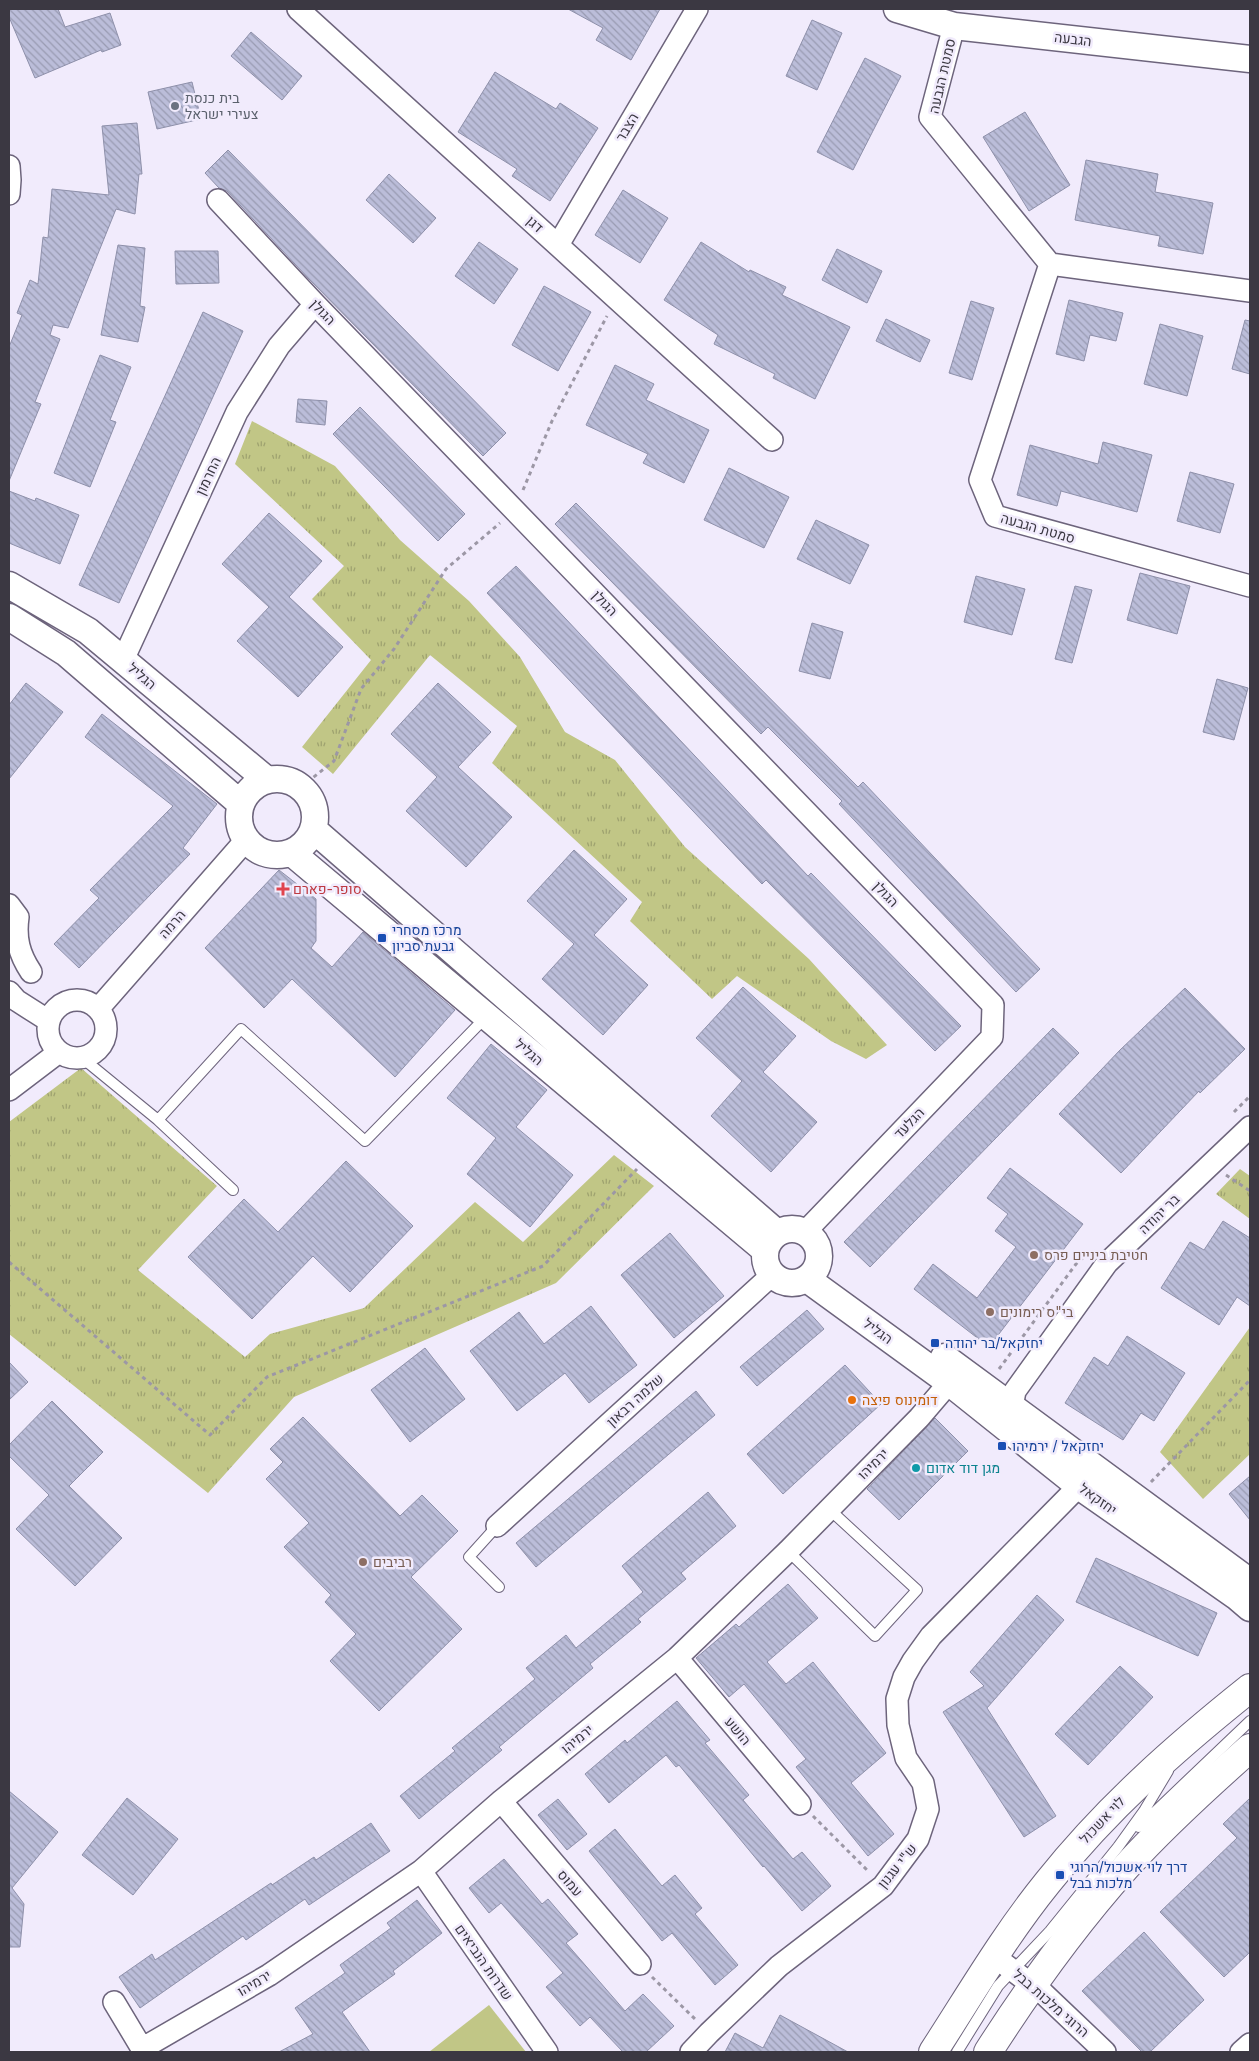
<svg xmlns="http://www.w3.org/2000/svg" width="1259" height="2061" font-family="Inter,Heebo,sans-serif">
	<style>
		.grass { fill: url(#grass-tufts) }
		.pitch { fill: #c1c686 }
		.building { fill: url(#building-back-hatch); stroke: #8e90aa }
		.lines { fill: none; stroke-linecap: round; stroke-linejoin: round }
		.service-casing { stroke: #6d647c; stroke-width: 12 }
		.minor-casing { stroke: #6d647c; stroke-width: 24 }
		.tertiary-casing { stroke: #6d647c; stroke-width: 29 }
		.secondary-casing { stroke: #6d647c; stroke-width: 30 }
		.path { stroke: #9c97a5; stroke-width: 3; stroke-dasharray: 4 4; stroke-linecap: butt }
		.service { stroke: #fff; stroke-width: 10 }
		.minor { stroke: #fff; stroke-width: 21 }
		.tertiary { stroke: #fff; stroke-width: 26 }
		.secondary { stroke: #fff; stroke-width: 28 }
		.worship-dot { fill: #6b7280; stroke: #f1ebfc; stroke-width: 2 }
		.health-dot { fill: #e0444e; stroke: #f1ebfc; stroke-width: 2 }
		.transit-dot { fill: #1a4fb4; stroke: #f1ebfc; stroke-width: 2 }
		.education-dot { fill: #8d6e63; stroke: #f1ebfc; stroke-width: 2 }
		.food-dot { fill: #e8710a; stroke: #f1ebfc; stroke-width: 2 }
		.culture-dot { fill: #0f9aa8; stroke: #f1ebfc; stroke-width: 2 }
		.labels { text-anchor: middle; stroke-width: 5; stroke-linejoin: round; paint-order: stroke }
		.street-label { font-size: 14px; fill: #3b3842; stroke: #f1ebfc }
		.worship-label { font-size: 14px; fill: #5b616d; stroke: #f1ebfc; text-anchor: start }
		.health-label { font-size: 14px; fill: #be3a42; stroke: #f1ebfc; text-anchor: start }
		.transit-label { font-size: 14px; fill: #164399; stroke: #f1ebfc; text-anchor: start }
		.education-label { font-size: 14px; fill: #785e54; stroke: #f1ebfc; text-anchor: start }
		.food-label { font-size: 14px; fill: #c56008; stroke: #f1ebfc; text-anchor: start }
		.culture-label { font-size: 14px; fill: #0d838f; stroke: #f1ebfc; text-anchor: start }
	</style>
	<defs>
		<pattern id="grass-tufts" width="24" height="20" patternUnits="userSpaceOnUse" patternTransform="scale(1.25)"><rect width="24" height="20" fill="#c1c686"/><path d="M3 7l-1-3M5 7V3M7 7l1-3M15 17l-1-3M17 17v-4M19 17l1-3" fill="none" stroke="#9ea26f"/></pattern>
		<pattern id="building-back-hatch" width="6" height="6" patternUnits="userSpaceOnUse" patternTransform="scale(1.25)"><rect width="6" height="6" fill="#bbbdd9"/><path d="M-1 5l2 2M0 0l6 6M5-1l2 2" fill="none" stroke="#999bb2"/></pattern>
	</defs>
	<rect width="100%" height="100%" fill="#f1ebfc"/>
	<!-- grass -->
	<path class="grass" d="M252,421L335,466L400,540L469,601L520,657L565,732L615,760L685,847L809,959L887,1045L866,1059L831,1041L737,976L712,999L630,921L642,902L492,763L517,726L430,655L333,774L302,747L371,660L312,599L344,566L235,464Z
		M81,1068L217,1186L138,1270L245,1357L270,1334L364,1308L475,1202L523,1242L614,1155L654,1186L556,1283L294,1397L208,1493L9,1334V1122Z
		M1240,1169L1250,1176V1219L1216,1194Z
		M1250,1327V1454L1203,1499L1160,1452Z"/>
	<!-- pitch -->
	<path class="pitch" d="M489,2005L526,2052H429Z"/>
	<!-- building -->
	<path class="building" d="M9,9H58L65,27L110,13L121,45L102,52L101,50L35,78L9,17Z
		M568,9H660L631,60L596,40L603,28Z
		M812,20L842,33L817,90L786,76Z
		M251,32L302,76L282,100L231,56Z
		M865,58L901,76L853,170L817,152Z
		M495,72L556,109L560,103L598,128L550,201L512,176L517,169L458,132Z
		M192,82L201,119L157,129L148,92Z
		M1025,112L1070,185L1029,211L983,137Z
		M137,123L142,174H139L135,214L116,209L68,328L53,325L50,335L60,339L35,402L41,404L9,481V347L22,315L17,313L30,280L38,284L43,237L48,238L52,189L109,195L102,126Z
		M228,150L506,433L483,456L308,278L227,191L219,188L205,173Z
		M1086,160L1158,174L1155,192L1213,203L1203,254L1158,246L1160,236L1075,220Z
		M389,174L436,218L413,243L366,200Z
		M623,190L668,218L640,263L595,235Z
		M479,242L518,269L494,304L455,276Z
		M701,242L749,272L750,270L786,287L782,295L850,327L815,399L773,378L775,374L714,344L718,335L664,300Z
		M118,245L145,248L140,306L145,307L138,342L101,335Z
		M837,249L882,271L867,303L822,280Z
		M175,251H218L219,283L176,284Z
		M544,286L591,312L558,371L512,345Z
		M1069,300L1123,313L1116,341L1090,335L1084,361L1056,354Z
		M971,301L994,308L972,380L949,373Z
		M203,312L243,331L119,603L79,585Z
		M886,319L930,340L920,362L876,341Z
		M1245,320L1250,321V374L1232,369Z
		M1160,324L1203,336L1187,396L1144,384Z
		M100,355L131,367L110,420L116,422L90,487L54,473Z
		M615,365L654,384L646,400L709,430L684,483L643,463L648,454L586,425Z
		M298,399L327,401L325,425L296,422Z
		M360,407L465,514L438,541L333,434Z
		M1103,442L1152,455L1137,512L1061,491L1057,506L1017,495L1030,445L1098,464Z
		M729,468L789,497L764,548L704,520Z
		M1190,472L1234,484L1220,533L1177,521Z
		M9,491L35,501L36,498L79,515L60,564L9,543Z
		M576,503L858,787L863,782L1040,969L1016,992L839,804L842,801L768,727L761,734L555,524Z
		M269,513L322,561L289,597L343,647L298,697L237,641L269,607L222,564Z
		M816,520L869,545L850,584L797,559Z
		M516,566L808,876L811,873L961,1026L935,1051L766,880L762,884L487,593Z
		M1140,573L1190,586L1177,634L1127,620Z
		M976,576L1025,589L1012,635L964,622Z
		M1075,586L1092,590L1072,663L1055,659Z
		M812,623L843,632L830,679L799,671Z
		M1217,679L1248,688L1234,740L1203,732Z
		M26,683L63,712L9,779V705Z
		M438,683L491,732L458,767L512,817L466,867L406,811L437,777L391,734Z
		M102,714L217,804L183,848L190,854L79,968L54,944L99,898L90,890L173,806L85,737Z
		M574,850L627,899L594,935L648,985L603,1035L542,979L574,944L527,901Z
		M279,870L316,899V941L311,948L332,967L363,932L455,1010L395,1077L292,979L264,1008L205,948Z
		M743,987L796,1036L763,1072L817,1122L771,1172L711,1116L742,1081L696,1038Z
		M1185,988L1245,1049L1200,1093L1199,1091L1121,1173L1059,1114L1120,1050Z
		M1053,1028L1079,1053L870,1267L844,1242Z
		M491,1044L547,1090L516,1127L573,1175L530,1227L467,1174L496,1138L447,1098Z
		M346,1161L413,1226L350,1292L313,1256L252,1319L188,1257L244,1199L278,1232Z
		M1010,1168L1083,1224L989,1347L914,1289L933,1264L977,1298L1016,1247L995,1231L1008,1214L987,1198Z
		M1223,1221L1250,1238V1306L1237,1297L1219,1325L1161,1288L1190,1242L1204,1250Z
		M670,1233L724,1296L674,1338L621,1275Z
		M591,1306L637,1365L589,1403L565,1373L517,1411L470,1351L519,1312L544,1344Z
		M807,1310L824,1329L757,1386L740,1367Z
		M1127,1336L1185,1373L1154,1421L1141,1413L1123,1440L1065,1403L1094,1357L1108,1366Z
		M425,1348L465,1399L410,1442L371,1390Z
		M9,1362L28,1382L9,1400Z
		M845,1365L881,1404L783,1494L747,1454Z
		M696,1391L715,1415L536,1567L516,1543Z
		M52,1401L103,1452L69,1486L122,1538L75,1586L16,1529L49,1495L9,1456V1445Z
		M303,1417L400,1516L422,1495L458,1531L411,1577L462,1629L379,1711L330,1661L356,1634L325,1602L331,1595L284,1547L309,1523L266,1479L283,1462L270,1449Z
		M935,1418L968,1451L899,1520L867,1489Z
		M1250,1476V1520L1229,1494Z
		M708,1492L736,1526L681,1573L686,1579L638,1619L641,1622L590,1664L593,1668L499,1747L502,1750L419,1819L400,1796L455,1751L452,1748L535,1679L526,1668L566,1635L576,1648L643,1592L622,1566Z
		M1096,1558L1217,1613L1198,1656L1076,1602Z
		M788,1584L818,1618L767,1662L786,1684L813,1662L886,1753L851,1783L894,1834L868,1856L796,1767L806,1759L744,1684L729,1697L696,1658L736,1624L739,1627Z
		M1037,1595L1064,1620L987,1708L1056,1816L1024,1837L943,1712L984,1686L970,1672Z
		M1120,1666L1153,1697L1088,1765L1055,1734Z
		M677,1701L710,1740L705,1743L749,1795L743,1800L793,1859L802,1852L831,1886L802,1911L764,1866L763,1867L679,1765L676,1767L666,1755L609,1803L585,1774L625,1740L627,1743Z
		M9,1791L58,1832L12,1888L24,1904L20,1947H9Z
		M127,1798L178,1839L133,1895L82,1855Z
		M1250,1798V1952L1224,1977L1160,1912L1237,1838L1223,1824Z
		M558,1799L587,1834L567,1850L538,1815Z
		M371,1823L390,1851L309,1905L305,1899L246,1940L243,1936L140,2008L119,1977L152,1954L155,1960L271,1883L272,1885L314,1857L316,1860Z
		M615,1829L662,1886L675,1875L702,1908L695,1914L738,1965L715,1985L672,1933L662,1941L589,1851Z
		M504,1859L542,1904L548,1899L578,1934L566,1943L625,2011L643,1994L674,2026L646,2052H623L590,2017L580,2026L546,1987L563,1973L501,1903L489,1913L469,1888Z
		M417,1900L442,1933L393,1971L395,1974L342,2012L370,2052H279L313,2034L295,2008L345,1973L340,1965L391,1928L387,1923Z
		M1144,1932L1204,2000L1150,2052H1142L1082,1991Z
		M780,2015L848,2052H725L735,2033L763,2048Z"/>
	<g class="lines">
		<!-- service casing -->
		<g class="service-casing">
			<path id="service" d="M81,1057L158,1120L241,1029L365,1141L486,1017
				M158,1120L233,1190
				M497,1526L469,1557L499,1587
				M788,1551L875,1636L917,1590L829,1509
				M1139,1827L1250,1721
				M957,2052L998,1986L1050,1931L1118,1847L1144,1811L1168,1771"/>
		</g>
		<!-- minor casing -->
		<g class="minor-casing">
			<path id="minor" d="M298,9L772,440
				M954,26L930,117L1050,264L1250,291
				M9,166L10,180L9,194
				M218,200L315,304L993,1005L992,1037L805,1232
				M558,245L697,9
				M1050,264L980,480L995,516L1250,586
				M123,660L237,412L279,346L315,304
				M9,905L18,917C15,938 19,954 31,972
				M9,992L16,1000L49,1021
				M48 1029a29 29 0 1 1 58 0a29 29 0 1 1-58 0Z
				M98,1009L246,840
				M9,1090L59,1052
				M1012,1407L1015,1391L1107,1263L1250,1127
				M497,1526L772,1275
				M677,1658L800,1804
				M501,1801L640,1964
				M421,1871L547,2052
				M995,1957L1044,1994L1105,2052
				M114,2002L144,2052
				M143,2048L269,1975L421,1871L501,1801L677,1658L788,1551L919,1418L960,1370
				M691,2052L709,2033L779,1966L883,1886L918,1839L928,1809L923,1783L906,1758L898,1725L897,1699L904,1677L913,1661L931,1636L1079,1486L1088,1474
				M1241,2052L1250,2044"/>
		</g>
		<!-- tertiary casing -->
		<g class="tertiary-casing">
			<path id="tertiary" d="M897,9L954,26L1250,59
				M9,585L88,631L267,780
				M9,617L66,653L241,804
				M239 817a38 38 0 1 1 76 0a38 38 0 1 1-76 0Z
				M314,830L777,1233
				M292,853L765,1250
				M765 1256a27 27 0 1 1 54 0a27 27 0 1 1-54 0Z
				M807,1279L950,1383L1079,1486L1236,1596L1250,1608
				M944,1357L1250,1582"/>
		</g>
		<!-- secondary casing -->
		<g class="secondary-casing">
			<path id="secondary" d="M933,2052C970,1995 1005,1935 1048,1882C1107,1808 1176,1747 1250,1688
				M988,2052C1029,1988 1075,1924 1126,1867C1165,1824 1207,1786 1250,1748"/>
		</g>
		<!-- path -->
		<path class="path" d="M523,490L552,421L607,316
			M301,787L334,761L361,689L394,649L446,569L500,523
			M1234,1112L1250,1096
			M1226,1175L1250,1191
			M9,1262L210,1435L267,1377L543,1266L637,1169
			M999,1369L1076,1264L1088,1253
			M1151,1482L1250,1380
			M813,1816L869,1872
			M652,1977L696,2020"/>
		<!-- service -->
		<use href="#service" class="service"/>
		<!-- minor -->
		<use href="#minor" class="minor"/>
		<!-- tertiary -->
		<use href="#tertiary" class="tertiary"/>
		<!-- secondary -->
		<use href="#secondary" class="secondary"/>
	</g>
	<!-- markers -->
	<circle class="worship-dot" cx="175" cy="106" r="5"/>
	<path class="health-dot" d="M280.5 881.5h5v5h5v5h-5v5h-5v-5h-5v-5h5z"/>
	<g class="transit-dot">
		<rect x="377" y="933" width="10" height="10" rx="2.5"/>
		<rect x="930" y="1338" width="10" height="10" rx="2.5"/>
		<rect x="997" y="1441" width="10" height="10" rx="2.5"/>
		<rect x="1055" y="1870" width="10" height="10" rx="2.5"/>
	</g>
	<g class="education-dot">
		<circle cx="1034" cy="1255" r="5"/>
		<circle cx="990" cy="1312" r="5"/>
		<circle cx="363" cy="1562" r="5"/>
	</g>
	<circle class="food-dot" cx="852" cy="1400" r="5"/>
	<circle class="culture-dot" cx="916" cy="1468" r="5"/>
	<g class="labels">
		<!-- street labels -->
		<g class="street-label">
			<text transform="translate(1073 39) rotate(7)" y="5">הגבעה</text>
			<text transform="translate(942 76) rotate(-77)" y="5">סמטת הגבעה</text>
			<text transform="translate(627 127) rotate(-59)" y="5">הצבר</text>
			<text transform="translate(535 224) rotate(42)" y="5">דגן</text>
			<text transform="translate(323 312) rotate(46)" y="5">הגולן</text>
			<text transform="translate(208 476) rotate(-65)" y="5">החרמון</text>
			<text transform="translate(1038 528) rotate(16)" y="5">סמטת הגבעה</text>
			<text transform="translate(605 603) rotate(46)" y="5">הגולן</text>
			<text transform="translate(142 676) rotate(40)" y="5">הגליל</text>
			<text transform="translate(886 894) rotate(46)" y="5">הגולן</text>
			<text transform="translate(172 924) rotate(-49)" y="5">הרמה</text>
			<text transform="translate(529 1052) rotate(40)" y="5">הגליל</text>
			<text transform="translate(909 1123) rotate(-46)" y="5">הגלעד</text>
			<text transform="translate(1159 1214) rotate(-44)" y="5">בר יהודה</text>
			<text transform="translate(878 1331) rotate(36)" y="5">הגליל</text>
			<text transform="translate(635 1400) rotate(-42)" y="5">שלמה רבאון</text>
			<text transform="translate(873 1464) rotate(-45)" y="5">ירמיהו</text>
			<text transform="translate(1098 1499) rotate(36)" y="5">יחזקאל</text>
			<text transform="translate(738 1731) rotate(50)" y="5">הושע</text>
			<text transform="translate(577 1739) rotate(-39)" y="5">ירמיהו</text>
			<text transform="translate(1102 1820) rotate(-47)" y="5">לוי אשכול</text>
			<text transform="translate(897 1866) rotate(-51)" y="5">ש"י עגנון</text>
			<text transform="translate(570 1883) rotate(49)" y="5">עמוס</text>
			<text transform="translate(484 1962) rotate(55)" y="5">שדרות הנביאים</text>
			<text transform="translate(254 1983) rotate(-31)" y="5">ירמיהו</text>
			<text transform="translate(1051 2003) rotate(41)" y="5">הרוגי מלכות בבל</text>
		</g>
		<!-- worship labels -->
		<g class="worship-label">
			<text x="185" y="103">בית כנסת<tspan x="185" dy="16">צעירי ישראל</tspan></text>
		</g>
		<!-- health labels -->
		<g class="health-label">
			<text x="293" y="894">סופר-פארם</text>
		</g>
		<!-- transit labels -->
		<g class="transit-label">
			<text x="392" y="935">מרכז מסחרי<tspan x="392" dy="16">גבעת סביון</tspan></text>
			<text x="945" y="1348">יחזקאל/בר יהודה</text>
			<text x="1012" y="1451">יחזקאל / ירמיהו</text>
			<text x="1070" y="1872">דרך לוי אשכול/הרוגי<tspan x="1070" dy="16">מלכות בבל</tspan></text>
		</g>
		<!-- education labels -->
		<g class="education-label">
			<text x="1044" y="1260">חטיבת ביניים פרס</text>
			<text x="1000" y="1317">בי"ס רימונים</text>
			<text x="373" y="1567">רביבים</text>
		</g>
		<!-- food labels -->
		<g class="food-label">
			<text x="862" y="1405">דומינוס פיצה</text>
		</g>
		<!-- culture labels -->
		<g class="culture-label">
			<text x="926" y="1473">מגן דוד אדום</text>
		</g>
	</g>
	<!-- border -->
	<rect width="1259" height="2061" fill="none" stroke="#3b3842" stroke-width="20"/>
</svg>
